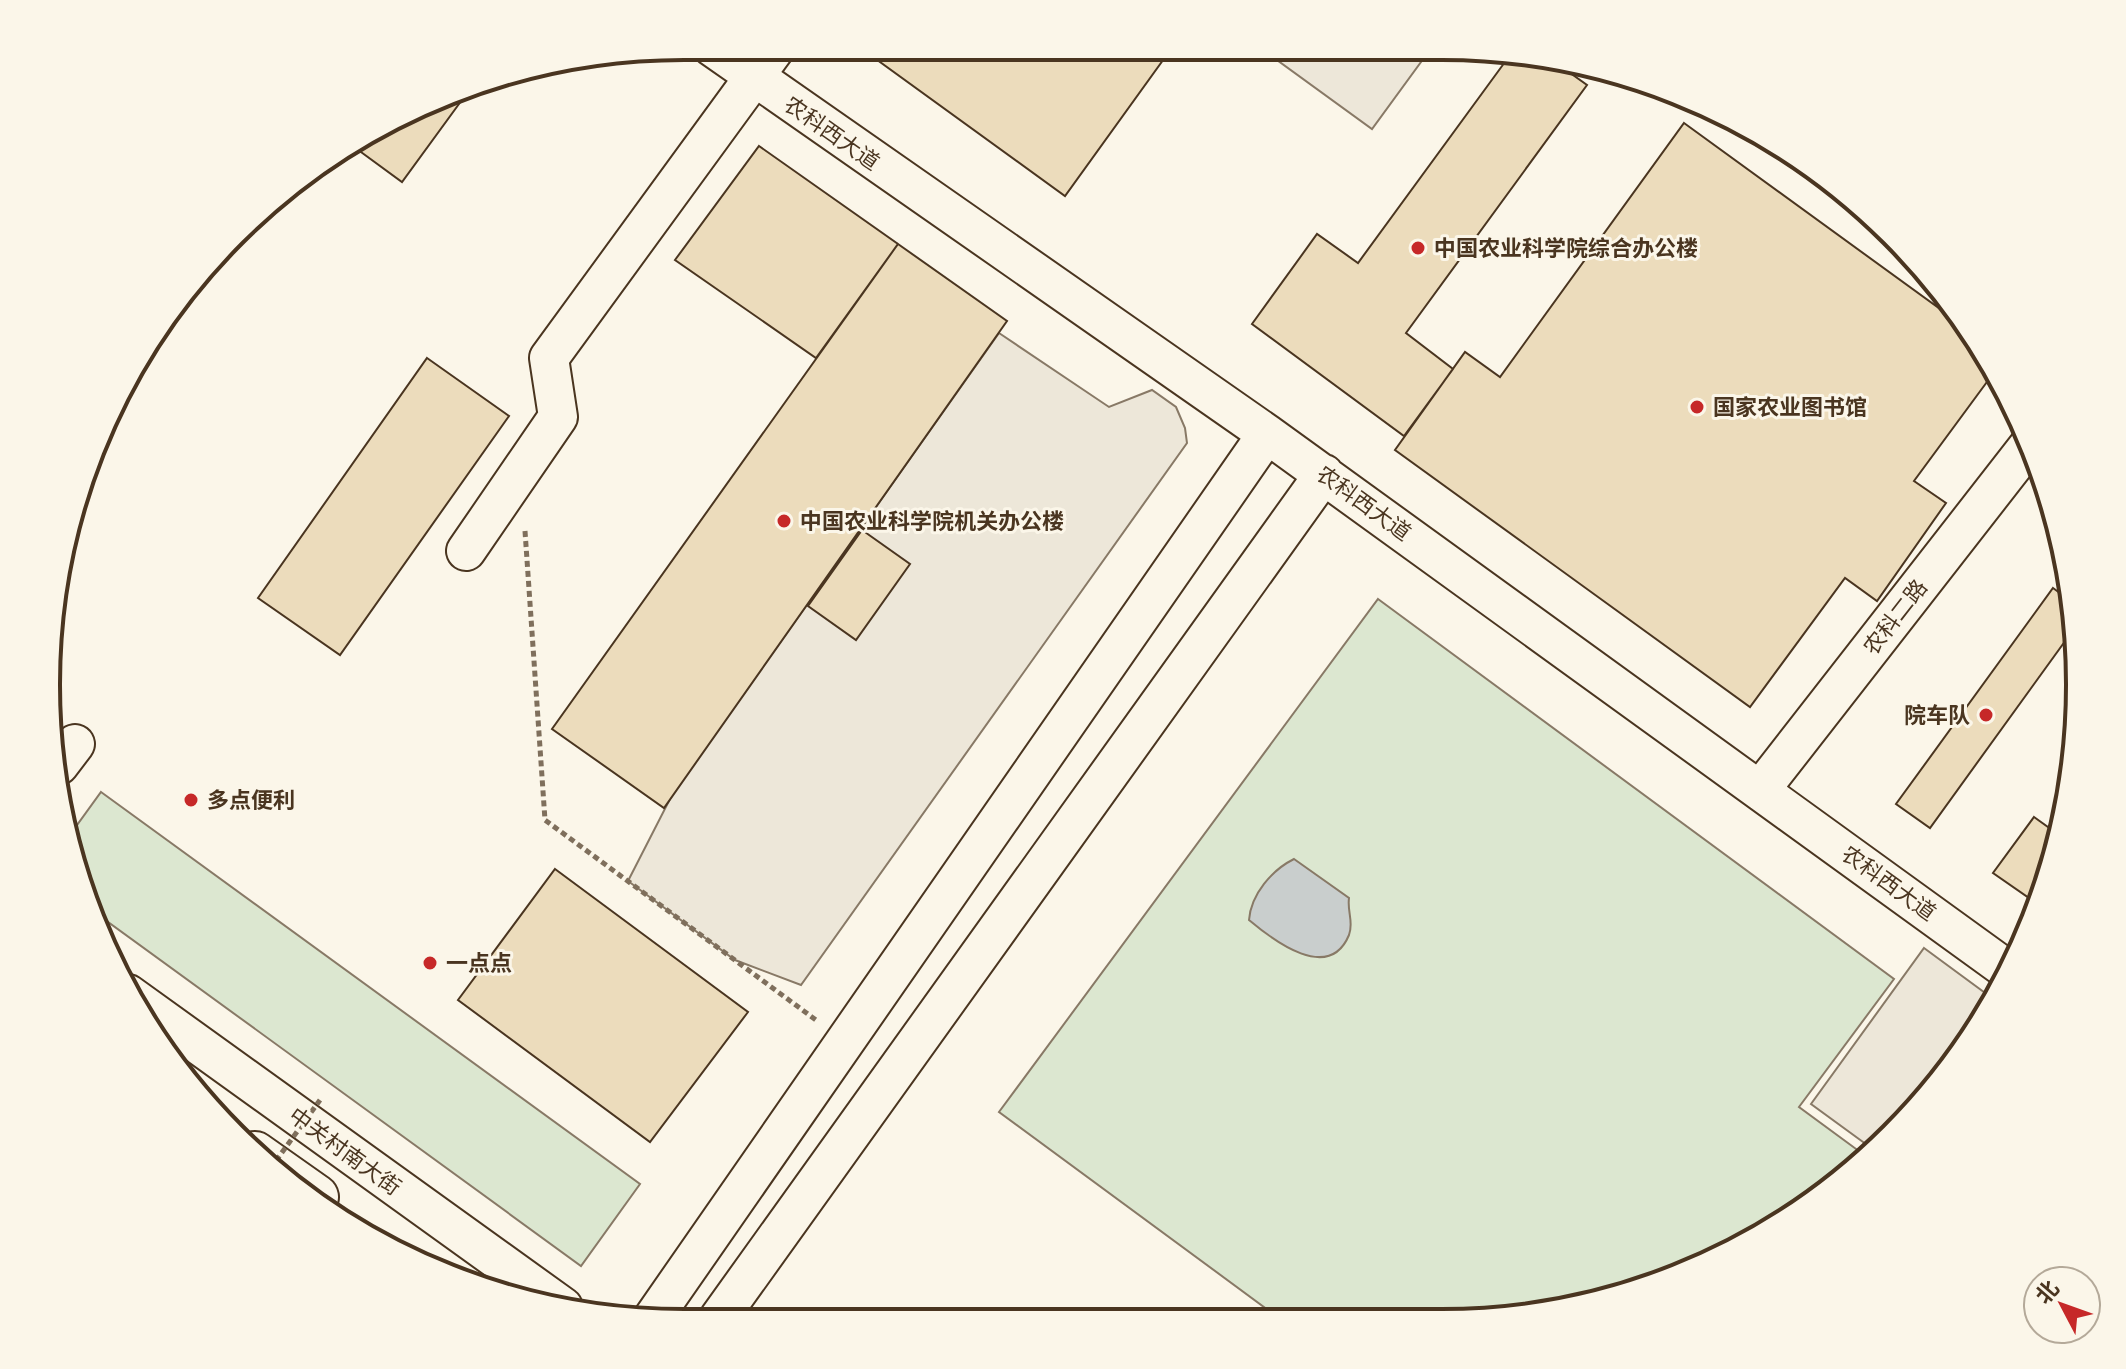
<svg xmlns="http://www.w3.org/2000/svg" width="2126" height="1369" font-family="'Public Sans','Noto Sans SC',sans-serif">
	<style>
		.green { fill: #dce7d0; stroke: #887966; stroke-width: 2 }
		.parking { fill: #ede7d9; stroke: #887966; stroke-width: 2 }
		.water { fill: #c9cecd; stroke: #887966; stroke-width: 2 }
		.building { fill: #ecdcbc; stroke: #4a3520; stroke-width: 2 }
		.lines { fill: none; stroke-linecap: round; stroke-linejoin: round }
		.minor-casing { stroke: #4a3520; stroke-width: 42 }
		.major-casing { stroke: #4a3520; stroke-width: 48 }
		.path { stroke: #7f6f5c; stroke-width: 5; stroke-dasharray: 6 4; stroke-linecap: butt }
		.minor { stroke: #fbf6e9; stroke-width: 38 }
		.major { stroke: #fbf6e9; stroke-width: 44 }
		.path-bridge { stroke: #7f6f5c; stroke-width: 5; stroke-dasharray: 6 4; stroke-linecap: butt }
		.poi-dot { fill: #c62828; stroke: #fbf6e9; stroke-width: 3 }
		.labels { text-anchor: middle; stroke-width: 6; stroke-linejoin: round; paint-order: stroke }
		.street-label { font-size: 22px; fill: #4a3520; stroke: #fbf6e9 }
		.poi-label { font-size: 22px; font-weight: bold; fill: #4a3520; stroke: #fbf6e9; text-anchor: start }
		.rim { fill: none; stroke: #4a3520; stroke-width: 4 }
	</style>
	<rect width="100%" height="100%" fill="#fbf6e9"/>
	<!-- green -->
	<path class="green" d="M1378,599L1894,979L1799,1107L1867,1157C1795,1224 1703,1273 1608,1301C1576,1310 1540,1312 1506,1318L1497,1312L1491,1320L1483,1322L1283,1321L999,1112Z
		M101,792L640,1184L581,1266L93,911L67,839Z"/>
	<!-- parking -->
	<path class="parking" d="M1263,50L1429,51L1372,129Z
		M999,333L1109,407L1152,390L1176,407L1185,428L1187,443L801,985L735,960L628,881L672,795Z
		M1924,948L1996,1001L1922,1105L1874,1150L1811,1104Z"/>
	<!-- water -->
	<path class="water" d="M1294,859L1349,898C1347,912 1354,922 1349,935C1329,983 1274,941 1249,920C1251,894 1272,870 1294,859Z"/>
	<!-- building -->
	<path class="building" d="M874,47L1171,49L1065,196L869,54Z
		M1513,51L1549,58L1587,85L1406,333L1453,369L1404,436L1252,324L1317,234L1358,263Z
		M475,82L402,182L350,144Z
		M1684,123L1969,330L1995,371L1914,481L1946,503L1877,601L1845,578L1750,707L1395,450L1465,352L1500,377Z
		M759,146L898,244L816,358L675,260Z
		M898,244L1007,321L664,808L552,729Z
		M427,358L509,416L340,655L258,598Z
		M862,530L910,564L856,640L808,606Z
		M2053,588L2072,602L2076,626L1930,828L1896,804Z
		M2034,817L2059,835L2039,905L1993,873Z
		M555,869L748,1012L650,1142L458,1000Z"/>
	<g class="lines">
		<!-- minor casing -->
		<g class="minor-casing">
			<path id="minor" d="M711,46L1267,434L2009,971
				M466,551L558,417L549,358L776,47
				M59,765L75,744
				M1761,789L2030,444
				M128,994L563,1307
				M653,1318L1267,434
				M719,1318L1324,474"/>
		</g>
		<!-- major casing -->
		<g class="major-casing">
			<path id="major" d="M255,1154L316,1197"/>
		</g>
		<!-- path -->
		<path class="path" d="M525,531L545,820L816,1020"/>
		<!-- minor -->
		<use href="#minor" class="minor"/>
		<!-- major -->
		<use href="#major" class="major"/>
		<!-- path-bridge -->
		<path class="path-bridge" d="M270,1169L320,1100"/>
	</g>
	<!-- markers -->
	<g class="poi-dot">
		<circle cx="1418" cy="248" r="8"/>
		<circle cx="1697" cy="407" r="8"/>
		<circle cx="784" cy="521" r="8"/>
		<circle cx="1986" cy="715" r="8"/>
		<circle cx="191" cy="800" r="8"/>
		<circle cx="430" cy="963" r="8"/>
	</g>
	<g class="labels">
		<!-- street labels -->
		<g class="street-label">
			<text transform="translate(832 133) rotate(35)" y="8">农科西大道</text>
			<text transform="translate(1364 503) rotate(36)" y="8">农科西大道</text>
			<text transform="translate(1895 617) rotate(-52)" y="8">农科二路</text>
			<text transform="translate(1889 883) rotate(36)" y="8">农科西大道</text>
			<text transform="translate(345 1151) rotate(36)" y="8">中关村南大街</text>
		</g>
		<!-- poi labels -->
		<g class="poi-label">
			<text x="1434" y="256">中国农业科学院综合办公楼</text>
			<text x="1713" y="415">国家农业图书馆</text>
			<text x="800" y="529">中国农业科学院机关办公楼</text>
			<text x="1970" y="723" text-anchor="end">院车队</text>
			<text x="207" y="808">多点便利</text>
			<text x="446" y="971">一点点</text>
		</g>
	</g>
	<!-- crop -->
	<path d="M0 0H2126V1369H0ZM684 60H1442A624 624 0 0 1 2066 684V685A624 624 0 0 1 1442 1309H684A624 624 0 0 1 60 685V684A624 624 0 0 1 684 60Z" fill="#fbf6e9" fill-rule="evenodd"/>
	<path class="rim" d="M684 60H1442A624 624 0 0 1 2066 684V685A624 624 0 0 1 1442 1309H684A624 624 0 0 1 60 685V684A624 624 0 0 1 684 60Z"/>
	<!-- north arrow -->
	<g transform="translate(2062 1305) rotate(311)"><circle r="38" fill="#fbf6e9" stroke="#b4a999" stroke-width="2"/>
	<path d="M0-6L14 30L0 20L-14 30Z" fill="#c62828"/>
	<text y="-12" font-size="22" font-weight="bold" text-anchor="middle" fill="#4a3520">北</text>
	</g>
</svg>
